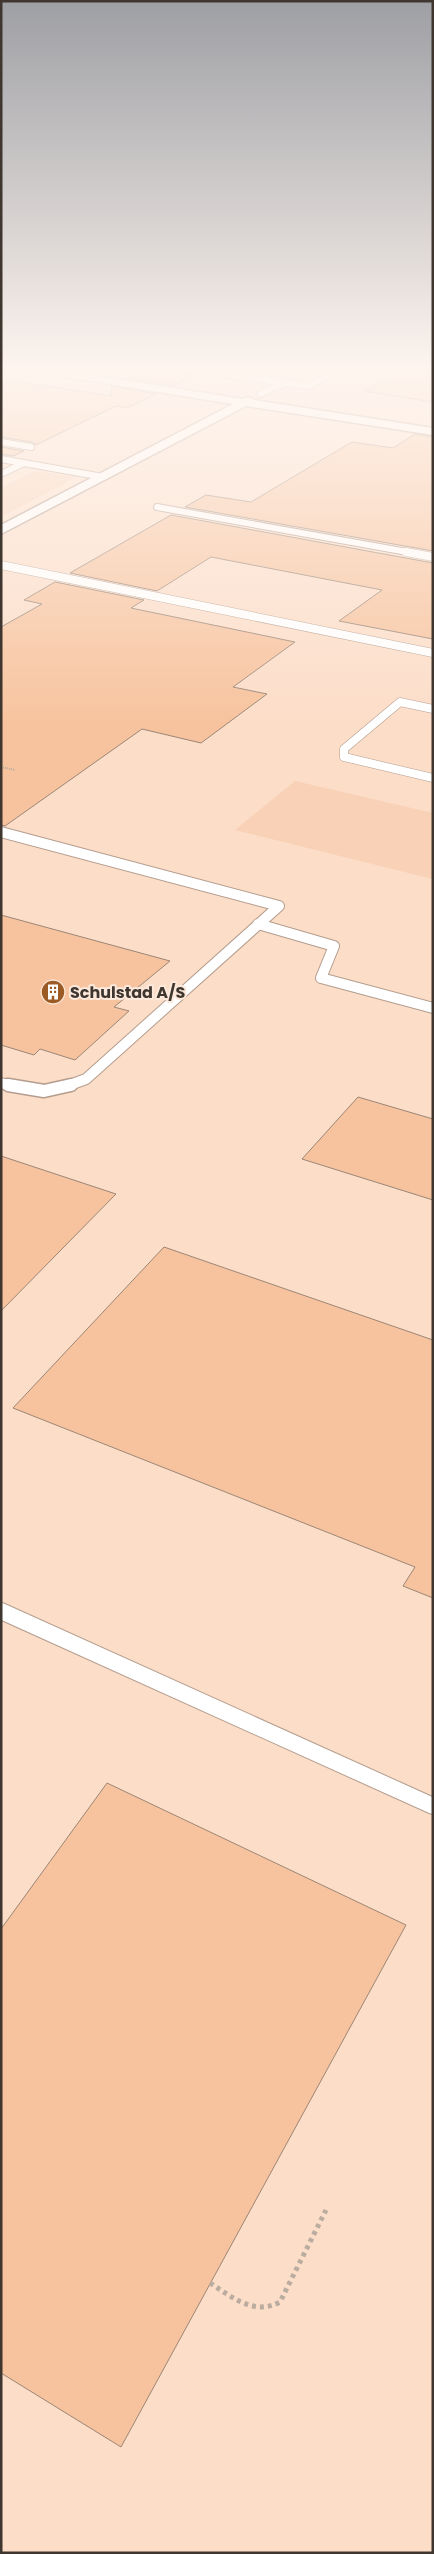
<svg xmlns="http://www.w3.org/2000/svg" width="434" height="2554" font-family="Poppins,sans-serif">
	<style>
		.built { fill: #fcddc8 }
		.green { fill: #f8d1b6 }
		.building { fill: #f7c39e; stroke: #9b8676 }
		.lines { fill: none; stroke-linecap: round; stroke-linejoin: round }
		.lane-far4-casing { stroke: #b49d8e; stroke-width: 8 }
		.lane-far3-casing { stroke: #b49d8e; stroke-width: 9 }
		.lane-far2-casing { stroke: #b49d8e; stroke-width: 12 }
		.lane-far1-casing { stroke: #b49d8e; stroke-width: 15 }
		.lane-casing { stroke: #b49d8e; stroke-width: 18 }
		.street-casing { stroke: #b49d8e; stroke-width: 3 }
		.path-far1 { stroke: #bbaca0; stroke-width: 2; stroke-dasharray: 1 1; stroke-linecap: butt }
		.path { stroke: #bbaca0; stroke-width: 5; stroke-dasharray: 4 4; stroke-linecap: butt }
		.lane-far4 { stroke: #fff; stroke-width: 6 }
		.lane-far3 { stroke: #fff; stroke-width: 8 }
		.lane-far2 { stroke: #fff; stroke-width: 10 }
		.lane-far1 { stroke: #fff; stroke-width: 12 }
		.lane { stroke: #fff; stroke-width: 16 }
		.street { fill: #fff; fill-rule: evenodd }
		.labels { text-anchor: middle; stroke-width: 4; stroke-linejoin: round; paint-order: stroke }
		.poi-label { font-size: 16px; font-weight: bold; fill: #3f362f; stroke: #fce9db; text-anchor: start }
	</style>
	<rect width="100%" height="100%" fill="#fce9db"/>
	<!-- built -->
	<path class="built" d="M1,368H433V2553H1Z"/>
	<!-- green -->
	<path class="green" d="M34,471L77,477L1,517V488Z
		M295,781L433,813V879L235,830Z"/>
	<!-- building -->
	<path class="building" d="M113,368H172L176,373L194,375L172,386L113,377Z
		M406,368H433V402L364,391Z
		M1,379L111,396L112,386L156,394L127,408L116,406L36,445L32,442L1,437Z
		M415,434L433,437V551L185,507L206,495L251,502L352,442L393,448Z
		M1,447L24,451L13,456L1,454Z
		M171,515L433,563V639L339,621L382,590L211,557L157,591L70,573Z
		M55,582L144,600L131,608L295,642L233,687L267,694L201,743L142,729L5,826L1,825V627L42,604L24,600Z
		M1,915L170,961L114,1007L129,1011L75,1060L40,1049L34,1055L1,1045Z
		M358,1097L433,1119V1200L302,1159Z
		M1,1156L116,1194L1,1311Z
		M164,1247L433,1340V1598L403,1586L415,1567L13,1408Z
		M107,1783L406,1925L121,2447L1,2373V1929Z"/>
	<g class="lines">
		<!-- lane-far4 casing -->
		<g class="lane-far4-casing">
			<path id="lane-far4" d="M177,368L259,379
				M280,368L259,379L308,386L343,368
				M260,394L284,383
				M1,442L31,447
				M1,459L103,477
				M1,474L24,463
				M157,507L413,553"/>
		</g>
		<!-- lane-far3 casing -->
		<g class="lane-far3-casing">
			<path id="lane-far3" d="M406,552L433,557
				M1,565L433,653
				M433,709L400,702L344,749V757L433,778"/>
		</g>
		<!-- lane-far2 casing -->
		<g class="lane-far2-casing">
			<path id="lane-far2" d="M1,832L279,906L86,1079L67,1086
				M258,924L334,946L321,978L433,1008
				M1,1083L12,1086"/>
		</g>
		<!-- lane-far1 casing -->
		<g class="lane-far1-casing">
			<path id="lane-far1" d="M8,1085L44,1091L71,1085"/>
		</g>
		<!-- lane casing -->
		<g class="lane-casing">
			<path id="lane" d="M1,1611L433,1806"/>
		</g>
		<!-- street casing -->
		<g class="street-casing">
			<path id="street" d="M23,368H47L243,399L249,397L254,400L433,428V435L246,406L1,534V525L233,404L28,371Z"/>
		</g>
		<!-- path-far1 -->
		<path class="path-far1" d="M1,767L15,770"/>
		<!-- path -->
		<path class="path" d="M210,2283C232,2297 254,2316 280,2302L326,2210"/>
		<!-- lane-far4 -->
		<use href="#lane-far4" class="lane-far4"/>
		<!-- lane-far3 -->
		<use href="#lane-far3" class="lane-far3"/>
		<!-- lane-far2 -->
		<use href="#lane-far2" class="lane-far2"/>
		<!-- lane-far1 -->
		<use href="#lane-far1" class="lane-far1"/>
		<!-- lane -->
		<use href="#lane" class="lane"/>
		<!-- street -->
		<use href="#street" class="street"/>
	</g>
	<!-- sky -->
	<linearGradient id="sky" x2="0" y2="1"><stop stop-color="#9e9fa4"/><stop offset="0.51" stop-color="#fef5ef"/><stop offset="1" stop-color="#fef5ef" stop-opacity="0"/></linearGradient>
	<rect width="434" height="725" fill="url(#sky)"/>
	<!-- icons -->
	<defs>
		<g id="building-disc" transform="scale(1.25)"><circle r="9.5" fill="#9c5b25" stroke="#fce9db"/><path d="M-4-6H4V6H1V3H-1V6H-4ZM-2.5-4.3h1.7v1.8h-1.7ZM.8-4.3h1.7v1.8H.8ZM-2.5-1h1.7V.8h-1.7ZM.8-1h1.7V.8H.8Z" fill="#fff"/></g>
	</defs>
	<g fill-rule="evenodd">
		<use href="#building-disc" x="53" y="992"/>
	</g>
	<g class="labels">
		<!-- poi labels -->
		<g class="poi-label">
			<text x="70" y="998">Schulstad A/S</text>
		</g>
	</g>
	<!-- border -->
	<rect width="434" height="2554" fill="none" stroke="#3f362f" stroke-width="5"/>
</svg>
